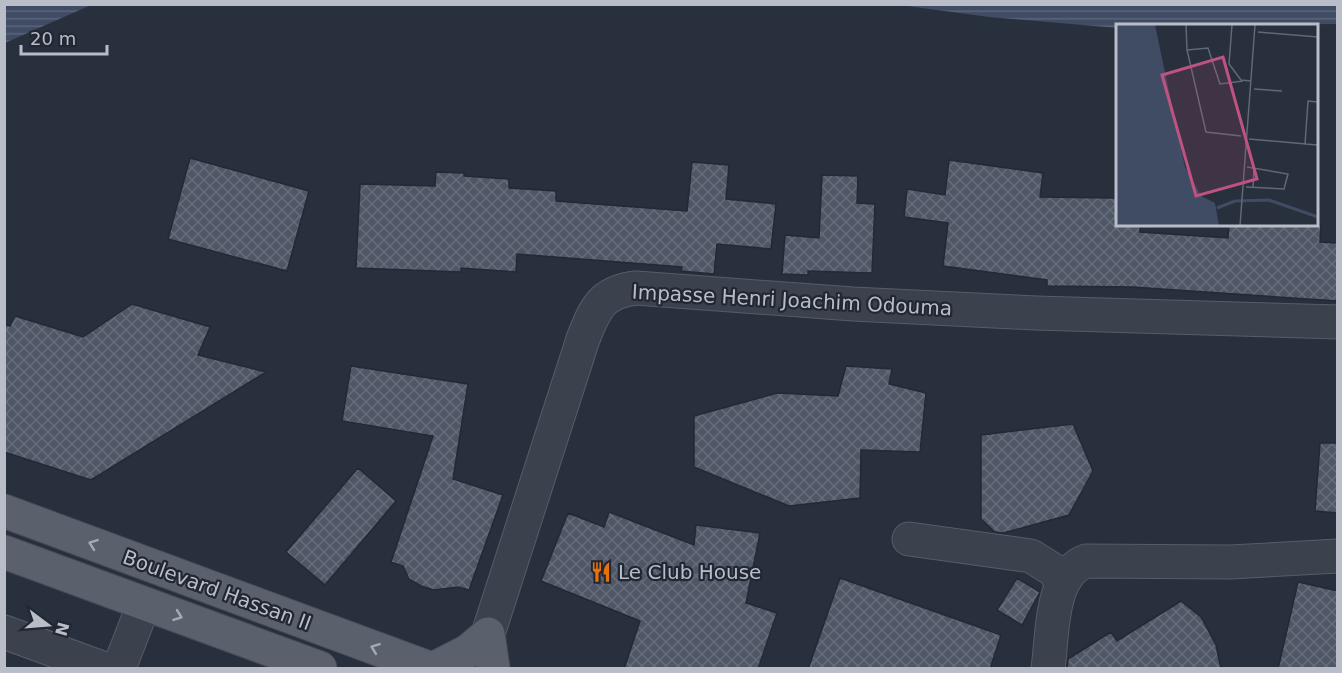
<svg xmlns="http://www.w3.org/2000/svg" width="1342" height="673" font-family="'DejaVu Sans',sans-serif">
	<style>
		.water { fill: url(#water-rules) }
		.building { fill: url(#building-cross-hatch); stroke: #232935; stroke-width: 1.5 }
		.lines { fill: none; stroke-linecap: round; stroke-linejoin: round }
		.minor-casing { stroke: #575d68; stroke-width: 35 }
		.major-casing { stroke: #454b57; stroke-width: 35 }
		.minor { stroke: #3c424d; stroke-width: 33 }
		.major { stroke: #5a616d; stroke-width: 33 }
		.oneway { stroke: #a5abb6 }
		.labels { text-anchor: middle; stroke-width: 4.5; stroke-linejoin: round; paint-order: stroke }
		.street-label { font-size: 20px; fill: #b8bdc8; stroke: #212733 }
		.poi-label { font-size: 20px; fill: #b8bdc8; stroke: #212733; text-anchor: start }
		.inset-river { fill: none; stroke: #404c64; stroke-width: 3 }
		.inset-road { fill: none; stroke: #626875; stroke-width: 1.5 }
		.view { fill: #be5281; fill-opacity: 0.15; stroke: #be5281; stroke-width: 3 }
		.inset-edge { fill: none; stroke: #b8bdc8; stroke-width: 3 }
	</style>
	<defs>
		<pattern id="water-rules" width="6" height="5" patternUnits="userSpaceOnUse" patternTransform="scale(1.5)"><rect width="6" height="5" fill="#404c64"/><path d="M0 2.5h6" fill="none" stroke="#5a6479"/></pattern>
		<pattern id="building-cross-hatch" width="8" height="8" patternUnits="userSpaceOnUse" patternTransform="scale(1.5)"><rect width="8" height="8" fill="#4f5766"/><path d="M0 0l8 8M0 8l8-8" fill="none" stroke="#666d7a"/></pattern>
	</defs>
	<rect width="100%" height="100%" fill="#282f3d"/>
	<!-- water -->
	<path class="water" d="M5,4H91V5L5,43Z
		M1337,4V24L1117,26V28L989,17L900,5Z"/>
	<!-- building -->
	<path class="building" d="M190,158L309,191L287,271L168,239Z
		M949,160L1043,173L1040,197L1117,198V225H1140V232L1228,238L1229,225H1321L1320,242L1338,243V301L1132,287L1047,286V280L943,266L948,223L904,217L907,189L945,195Z
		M692,162L729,165L726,199L776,204L771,249L717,244L714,274L681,271L682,267L517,254L516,272L461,268V272L356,268L360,184L435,186L436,172L464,173V176L509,179V188L556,191V201L687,211Z
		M822,175L858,176L857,203L875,204L872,273L808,271V275L782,274L785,235L819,238Z
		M132,304L210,327L198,355L266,372L91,480L4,452V324L10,326L15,316L83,337Z
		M351,366L468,384L453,479L503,495L469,590L458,587L434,590L421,586L409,579L403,566L391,562L433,436L342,421Z
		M846,366L892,369L889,384L926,393L920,452L861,450L860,498L789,506L694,467V416L777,393L838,396Z
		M1073,424L1093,471L1069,515L1003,533L995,532L981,519V435Z
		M1320,443H1338V513L1315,511Z
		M358,468L396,501L325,585L286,552Z
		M609,512L694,545L696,525L760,533L746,603L777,613L758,669H624L640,621L541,581L568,513L604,527Z
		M840,578L1001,635L990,669H808Z
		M1017,578L1040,592L1022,625L997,610Z
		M1298,582L1338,591V669H1278Z
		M1181,601L1201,617L1216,645L1221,669H1067L1068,659L1111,632L1117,641Z"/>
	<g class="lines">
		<!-- minor casing -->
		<g class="minor-casing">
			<path id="minor" d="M909,539L1031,556L1055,571L1062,585
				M4,632L102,668
				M488,634L583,339C595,309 601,292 636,288L853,304L1036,313L1338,322
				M119,668L144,604
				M1048,668C1053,636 1049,575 1086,561L1230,562L1338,556"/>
		</g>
		<!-- major casing -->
		<g class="major-casing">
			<path id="major" d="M4,511L429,668
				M4,552L320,668
				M488,634L493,668
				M435,668L468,651L488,634"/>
		</g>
		<!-- minor -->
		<use href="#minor" class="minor"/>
		<!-- major -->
		<use href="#major" class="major"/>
	</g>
	<!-- one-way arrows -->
	<defs><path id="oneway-chevron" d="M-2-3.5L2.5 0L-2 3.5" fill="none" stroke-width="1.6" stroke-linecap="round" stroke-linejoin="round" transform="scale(1.5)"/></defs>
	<g class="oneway">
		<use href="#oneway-chevron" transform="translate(93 544) rotate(-160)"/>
		<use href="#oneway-chevron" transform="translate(178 616) rotate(20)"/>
		<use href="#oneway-chevron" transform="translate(375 648) rotate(-159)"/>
	</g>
	<!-- icons -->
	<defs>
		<g id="restaurant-bare" transform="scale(1.62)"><path d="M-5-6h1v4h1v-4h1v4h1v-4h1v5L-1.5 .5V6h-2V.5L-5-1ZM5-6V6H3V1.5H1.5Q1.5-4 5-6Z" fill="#e8710a" stroke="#212733" stroke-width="2.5" paint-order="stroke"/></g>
	</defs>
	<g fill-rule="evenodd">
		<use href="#restaurant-bare" x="601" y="572"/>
	</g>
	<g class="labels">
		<!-- street labels -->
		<g class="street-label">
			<text transform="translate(792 300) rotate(3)" y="7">Impasse Henri Joachim Odouma</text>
			<text transform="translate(217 590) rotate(20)" y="7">Boulevard Hassan II</text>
		</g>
		<!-- poi labels -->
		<g class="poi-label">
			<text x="618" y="579">Le Club House</text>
		</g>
	</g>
	<!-- overview -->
	<g transform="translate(1116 24)">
		<rect width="202" height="202" fill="#282f3d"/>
		<path d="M0,1H39L69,143L85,172L99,179L103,202H0Z" fill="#404c64"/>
		<path class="inset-river" d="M101,184L119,177L153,176L202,193"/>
		<path class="inset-road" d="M70,1L71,26L90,108L125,112M116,1L113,40L125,56L135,57M142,8L202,13M71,26L92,24L104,60L127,57M138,65L166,67M202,78L192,77L189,120L202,121M133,115L190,120M130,163L168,165L172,150L131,143M137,164L138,144M124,202L139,1"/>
		<path class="view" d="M107,33L141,155L80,172L46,51Z"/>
		<rect width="202" height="202" class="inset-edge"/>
	</g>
	<!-- border -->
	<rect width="1342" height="673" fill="none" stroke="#b8bdc8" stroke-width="12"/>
	<!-- north arrow -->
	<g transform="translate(48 625) rotate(106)" stroke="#212733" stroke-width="4.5" paint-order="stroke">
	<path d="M0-4.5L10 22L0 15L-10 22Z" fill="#b8bdc8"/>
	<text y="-9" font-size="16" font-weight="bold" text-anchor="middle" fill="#b8bdc8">N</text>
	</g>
	<!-- scale -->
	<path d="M21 45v9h86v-9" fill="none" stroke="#b8bdc8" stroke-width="3"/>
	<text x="30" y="45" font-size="18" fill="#b8bdc8" stroke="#212733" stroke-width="4.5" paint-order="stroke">20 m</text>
</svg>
